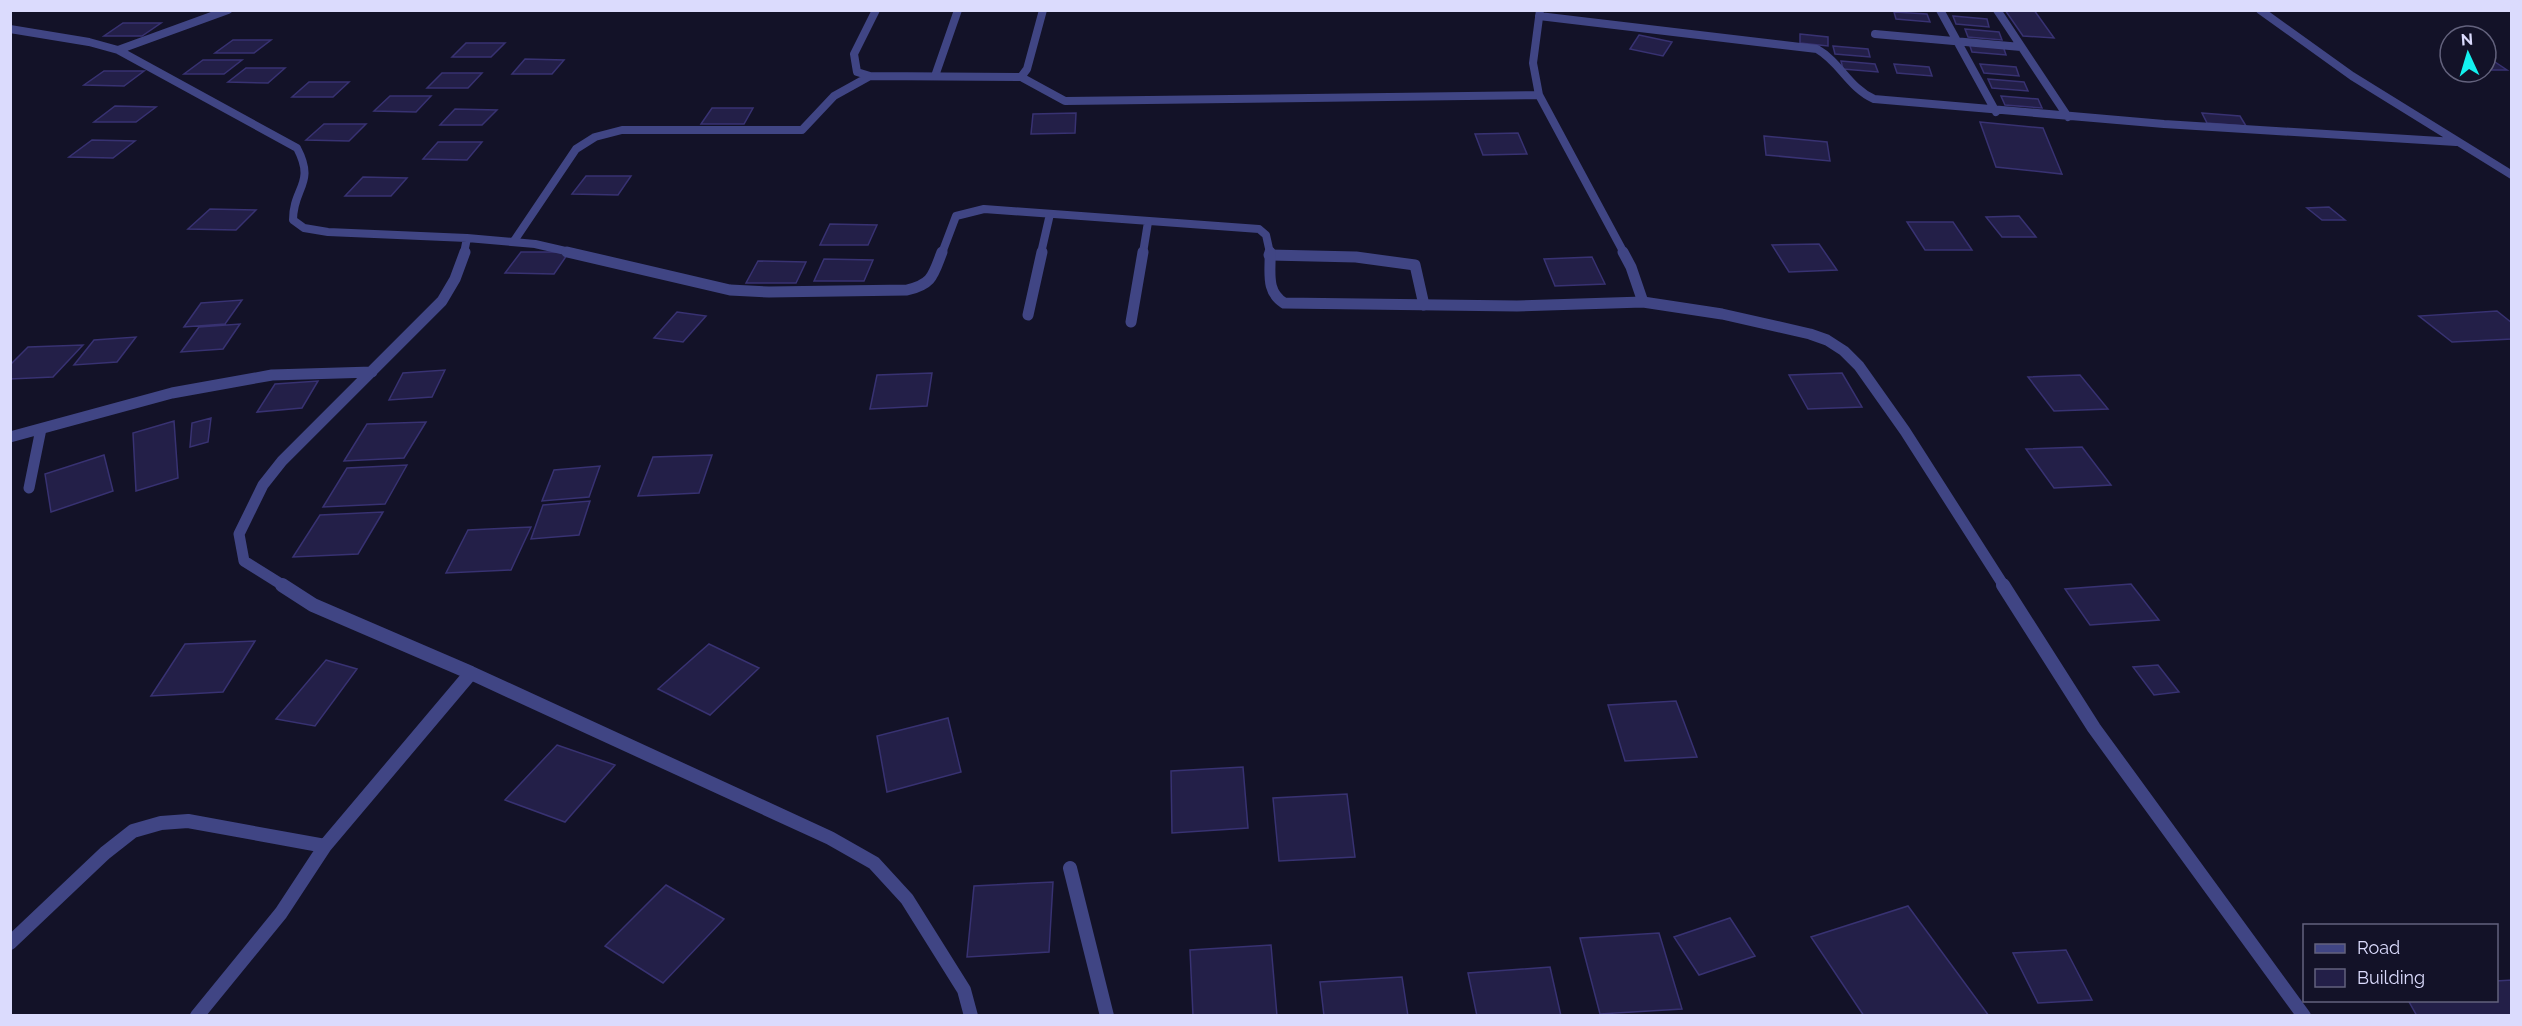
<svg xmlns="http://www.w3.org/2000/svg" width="2522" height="1026" font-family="Raleway,sans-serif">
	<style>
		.building { fill: #231f48; stroke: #383272; stroke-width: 1.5 }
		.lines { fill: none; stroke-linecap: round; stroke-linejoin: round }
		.service { stroke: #404584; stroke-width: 11 }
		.minor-far2 { stroke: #404584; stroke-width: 8 }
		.minor-far1 { stroke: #404584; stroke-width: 11 }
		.minor { stroke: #404584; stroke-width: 14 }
	</style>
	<rect width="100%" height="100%" fill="#131228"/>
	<!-- building -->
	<path class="building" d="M2005,10H2034L2054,38L2023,36Z
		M1894,12L1927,14L1930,22L1896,19Z
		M1953,16L1987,19L1989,27L1956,24Z
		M123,23H161L142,36H104Z
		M1965,29L1999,32L2002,40L1968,37Z
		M1800,34L1828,37V46L1800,43Z
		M1639,35L1672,42L1663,56L1630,49Z
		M233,40H271L254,53H215Z
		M466,43H505L491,57H452Z
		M1969,43L2003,46L2006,55L1972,52Z
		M1833,46L1868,49L1870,57L1835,54Z
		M525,59L564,60L552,74H512Z
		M203,60H242L224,74H184Z
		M2492,60L2507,70H2488L2486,61Z
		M1841,61L1875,64L1878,72L1843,69Z
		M1894,64L1929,67L1932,76L1897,73Z
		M1980,64L2016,67L2019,76L1984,73Z
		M246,68H285L268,83L228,82Z
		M104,71H144L124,86L84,85Z
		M442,73H482L468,88H427Z
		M1988,79L2024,82L2028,91L1992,88Z
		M309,82H349L333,97H292Z
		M390,96H431L416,112L374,111Z
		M2001,96L2038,99L2042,108L2005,105Z
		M115,106L156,107L136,122H94Z
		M712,108H753L744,124H701Z
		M455,109L497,110L482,125H440Z
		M1076,113L1075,133L1031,134L1033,114Z
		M2202,113L2240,116L2246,126L2207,123Z
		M1980,122L2043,128L2062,174L1996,167Z
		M324,124H366L349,141L306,140Z
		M1518,133L1527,154L1483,155L1475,134Z
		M1764,136L1827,142L1830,161L1766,155Z
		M92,140L135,141L113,158L69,157Z
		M438,142H482L467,160L423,159Z
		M586,176H631L618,195L572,194Z
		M363,177L407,178L391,196H345Z
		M2329,207L2345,220H2322L2307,208Z
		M210,209L256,210L236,230L188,229Z
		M2019,216L2036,237H2002L1986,217Z
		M1907,222H1953L1972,250H1925Z
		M830,224L877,225L868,245H820Z
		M1819,244L1837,270L1789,272L1772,245Z
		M521,252H569L554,274L505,273Z
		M1592,257L1605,284L1555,286L1544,259Z
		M824,259L873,260L864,281H814Z
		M758,261L806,262L796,283H746Z
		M242,300L225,324L184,327L201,303Z
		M2497,311L2512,323V339L2452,342L2419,316Z
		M677,312L706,316L683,342L654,338Z
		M240,324L223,349L181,352L199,327Z
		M136,337L117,362L74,365L94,340Z
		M83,345L53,377L10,379V365L28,347Z
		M445,370L432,397L389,400L403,373Z
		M932,373L927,406L870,409L877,375Z
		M1842,373L1862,407L1808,409L1789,375Z
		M2080,375L2108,409L2054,411L2028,377Z
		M318,381L302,408L257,412L275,384Z
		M211,418L208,442L190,447L192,423Z
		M174,421L178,478L136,491L133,433Z
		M426,422L404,458L344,461L367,424Z
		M2082,447L2111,485L2054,488L2026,449Z
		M104,455L113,491L51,512L45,474Z
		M712,455L699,493L638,496L653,457Z
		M407,465L385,504L323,507L347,468Z
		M600,466L589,497L542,501L554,470Z
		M590,501L579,535L531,539L543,505Z
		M383,512L358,554L293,557L320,515Z
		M531,527L511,570L446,573L468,530Z
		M2131,584L2159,620L2090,625L2065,589Z
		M255,641L223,692L151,696L185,644Z
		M709,644L759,668L710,715L658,689Z
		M326,660L357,669L315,726L276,719Z
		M2158,665L2179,692L2154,695L2133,667Z
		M1676,701L1697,757L1625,761L1608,705Z
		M948,718L961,772L887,792L877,736Z
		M557,745L615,765L565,822L505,800Z
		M1243,767L1248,828L1172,833L1171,771Z
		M1347,794L1355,857L1279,861L1273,798Z
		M1053,882L1049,952L967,957L974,886Z
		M666,885L724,919L663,983L605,946Z
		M1908,906L1989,1016H1864L1811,937Z
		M1730,918L1755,956L1699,975L1674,937Z
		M1659,933L1682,1009L1600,1014L1580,938Z
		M1271,945L1277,1016H1193L1190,950Z
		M2066,950L2092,1000L2038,1003L2013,953Z
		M1550,967L1561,1016H1477L1468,973Z
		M1402,977L1408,1016H1324L1320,982Z
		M2512,980V1016H2417L2408,1000H2496V981Z"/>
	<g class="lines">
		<!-- service -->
		<path class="service" d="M1269,255L1356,257L1415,265L1424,305"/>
		<!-- minor-far2 -->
		<path class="minor-far2" d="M1540,10L1533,63L1539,95L1624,253
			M1940,10L1996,112
			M1997,10L2068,117
			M2260,10L2352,76L2512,175
			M1539,16L1817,49C1840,62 1849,88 1874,99L2164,124L2456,142
			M10,29L89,42L118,50L297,148C316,184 293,187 293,220L304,228L328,232L467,238L464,253
			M1875,34L2021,47
			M118,50L228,10
			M870,76L857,72L854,54L876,10
			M935,76L958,10
			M1021,77L1027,69L1043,10
			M467,238L535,244L574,253
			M514,241L576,149L595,137L622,130H802L834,96L870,76L1021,77L1065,101L1539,95
			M942,253L956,216L984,209L1259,229L1266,235L1270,253
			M1041,253L1050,214
			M1143,253L1148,222"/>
		<!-- minor-far1 -->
		<path class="minor-far1" d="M567,252L730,290L769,292L907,290C933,284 933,275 942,252
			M1270,252C1271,271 1265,291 1284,303L1517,306L1643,302L1631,267L1623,252
			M1643,302L1722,314L1810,334L1827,340L1844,351L1859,366L1905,431L2004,586
			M1028,315L1042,252
			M1131,322L1143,252
			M10,437L172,393L272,375L372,372
			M29,488L41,429
			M284,586L244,561L239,534L263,485L282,461L442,301L455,279L465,252"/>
		<!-- minor -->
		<path class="minor" d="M282,585L313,605L471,673L830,838L874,863L907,899L964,990L971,1016
			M2003,585L2094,728L2304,1016
			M1070,868L1107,1016
			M10,943L105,853L133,831L161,823L188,821L325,846L471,673
			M197,1016L281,913L325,846"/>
	</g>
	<!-- border -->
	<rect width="2522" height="1026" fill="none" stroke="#dbdbfd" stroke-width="24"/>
	<!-- legend -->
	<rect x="2303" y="924" width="195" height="78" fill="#131228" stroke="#63627d" stroke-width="1.5"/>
	<rect x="2315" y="944" width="30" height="9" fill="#404584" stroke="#63627d" stroke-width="1.5"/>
	<text x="2357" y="954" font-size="18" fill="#dbdbfd">Road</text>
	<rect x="2315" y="969" width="30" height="18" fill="#231f48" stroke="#63627d" stroke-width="1.5"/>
	<text x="2357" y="984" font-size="18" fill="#dbdbfd">Building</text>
	<!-- north arrow -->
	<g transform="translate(2468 54) rotate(356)"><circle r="28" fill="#131228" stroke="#63627d" stroke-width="1.5"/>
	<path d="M0-4.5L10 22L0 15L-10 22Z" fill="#13f1ef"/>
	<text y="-9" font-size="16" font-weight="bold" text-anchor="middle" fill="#dbdbfd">N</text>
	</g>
</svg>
